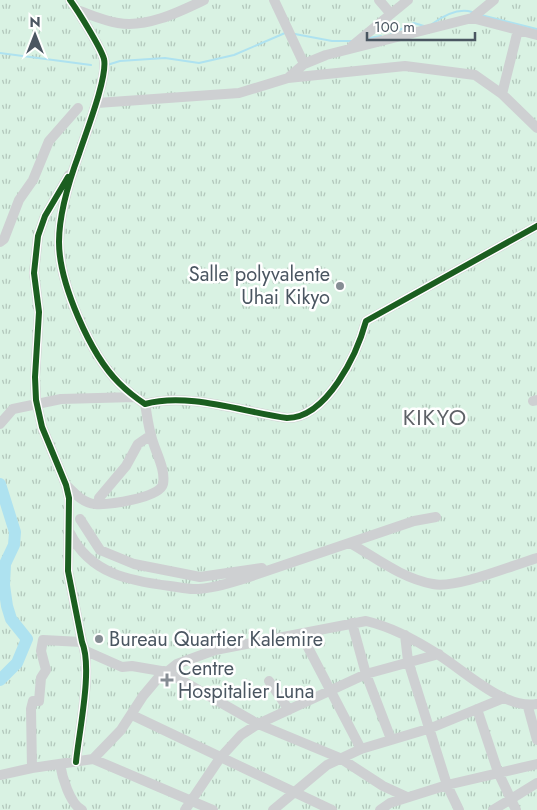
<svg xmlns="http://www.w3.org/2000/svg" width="537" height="810" font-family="Jost,sans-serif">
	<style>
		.park { fill: url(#park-tufts) }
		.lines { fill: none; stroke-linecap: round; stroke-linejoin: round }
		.stream { stroke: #aee2f0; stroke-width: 2 }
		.river { stroke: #aee2f0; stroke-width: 12 }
		.minor { stroke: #ced0d2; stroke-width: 10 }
		.cycleway-casing { stroke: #fff; stroke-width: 9 }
		.cycleway { stroke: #1b5e20; stroke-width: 6 }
		.poi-dot { fill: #868d94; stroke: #fff; stroke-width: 2 }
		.labels { text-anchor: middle; stroke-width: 5; stroke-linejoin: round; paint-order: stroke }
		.poi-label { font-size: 20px; fill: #4a5661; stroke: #fff; text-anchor: start }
		.quarter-label { font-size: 22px; letter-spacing: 1px; fill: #5f6368; stroke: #fff }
	</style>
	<defs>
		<pattern id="park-tufts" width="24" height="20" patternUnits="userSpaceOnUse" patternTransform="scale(1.25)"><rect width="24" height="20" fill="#d9f2e3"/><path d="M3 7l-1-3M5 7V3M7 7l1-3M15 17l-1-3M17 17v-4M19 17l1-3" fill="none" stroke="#b2c7bb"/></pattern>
	</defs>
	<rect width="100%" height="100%" fill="#f4f4f4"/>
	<!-- park -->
	<path class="park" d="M0,0H537V810H0Z"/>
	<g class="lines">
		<!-- stream -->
		<path class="stream" d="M481,15L537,29
			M432,24C443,16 459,8 472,12
			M295,34L332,41H352
			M391,34L414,23L424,26
			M369,38L381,36
			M0,53L91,65
			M107,65L120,61L165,58L199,63L234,55L285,33"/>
		<!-- river -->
		<path class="river" d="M0,484L15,532L14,545L5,564L4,585L7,606L11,619L27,639L17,663L0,680"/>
		<!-- minor -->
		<path class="minor" d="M70,0C78,11 101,48 104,59C108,77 85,135 79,154C69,181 59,213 59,242C59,283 90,354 119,383C127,391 136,398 145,404C188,392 243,412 287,418C327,418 357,354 366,321L537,226
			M274,0L304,64
			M379,0L391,14
			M77,10C91,15 104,21 118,23C147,28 179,12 204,0
			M472,18L537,35
			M352,46L408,0
			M289,77L304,64L326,55L472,18L494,0
			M502,94L518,30
			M97,103L239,93L288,78L405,66L475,75L502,94L537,128
			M69,175L45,216L38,236L34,273L39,312L35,377L36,400L42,427L66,485L69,498L68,571L82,642C93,668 79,731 76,762
			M0,242L4,239L19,200L33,180L49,141L78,108
			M533,401L537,400
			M0,424L13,409L61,399L135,397
			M66,485C74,493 83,503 95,504C108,505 160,498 163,484C166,468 154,450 151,435C148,425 147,414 145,404
			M99,503V498L126,466L138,444L151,435
			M80,519L100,550L134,564L200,577L262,568
			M70,533C90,574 130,581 170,586C178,587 186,589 193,589C211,589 229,583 246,578L414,521L436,517
			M350,543C376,558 403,579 433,584C456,589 513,565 537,558
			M352,623L366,674L391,739
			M301,634L361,749
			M405,635L408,661L447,785L459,810
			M86,651L122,667L132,666L167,672L258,724L340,758L383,786L407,797
			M167,672L177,664L215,650L366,621C392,627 416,640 439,655C466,672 505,710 537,704
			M269,681L289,710
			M528,707L537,740
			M477,709L498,772L516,810
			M132,715L332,810
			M93,759L213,810
			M60,764C62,777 70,804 82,810
			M32,768L31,709L33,701H39L41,678L46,670L41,651L43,640L82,642
			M0,775L32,768L93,759L121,730L143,696L164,671
			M185,810L220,758L241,735L258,724L366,674L439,654
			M273,810L327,765L361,749L431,728L504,698
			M380,810L390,803L447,785L537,764
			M493,810L537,783"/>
		<!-- cycleway casing -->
		<g class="cycleway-casing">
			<path id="cycleway" d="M70,0C78,11 101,48 104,59C108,77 85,135 79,154C69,181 59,213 59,242C59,283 90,354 119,383C127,391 136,398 145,404C188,392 243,412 287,418C327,418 357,354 366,321L537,226
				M68,177L45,216L38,236L34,273L39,312L35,377L36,400L42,427L66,485L69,498L68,571L82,642C93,668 79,731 76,762"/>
		</g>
		<!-- cycleway -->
		<use href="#cycleway" class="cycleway"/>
	</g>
	<!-- markers -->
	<g class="poi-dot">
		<circle cx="340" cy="286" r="5"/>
		<circle cx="99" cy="639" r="5"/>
		<path d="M164.5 672.5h5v5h5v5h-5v5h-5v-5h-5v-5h5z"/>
	</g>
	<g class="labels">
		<!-- poi labels -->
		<g class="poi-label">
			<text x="330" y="281" text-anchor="end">Salle polyvalente<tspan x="330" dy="23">Uhai Kikyo</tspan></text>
			<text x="109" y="646">Bureau Quartier Kalemire</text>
			<text x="178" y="675">Centre<tspan x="178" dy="23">Hospitalier Luna</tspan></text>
		</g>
		<!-- quarter labels -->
		<g class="quarter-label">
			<text x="435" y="425">KIKYO</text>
		</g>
	</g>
	<!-- north arrow -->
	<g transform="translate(35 35)" stroke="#ffffff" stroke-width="4" paint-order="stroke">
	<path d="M0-4L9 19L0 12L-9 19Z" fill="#4a5661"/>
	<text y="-8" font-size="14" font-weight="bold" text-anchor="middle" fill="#4a5661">N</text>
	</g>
	<!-- scale -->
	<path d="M367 32v8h108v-8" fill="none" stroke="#4a5661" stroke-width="2.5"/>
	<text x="374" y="32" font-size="15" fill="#4a5661" stroke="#ffffff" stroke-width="4" paint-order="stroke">100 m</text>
</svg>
